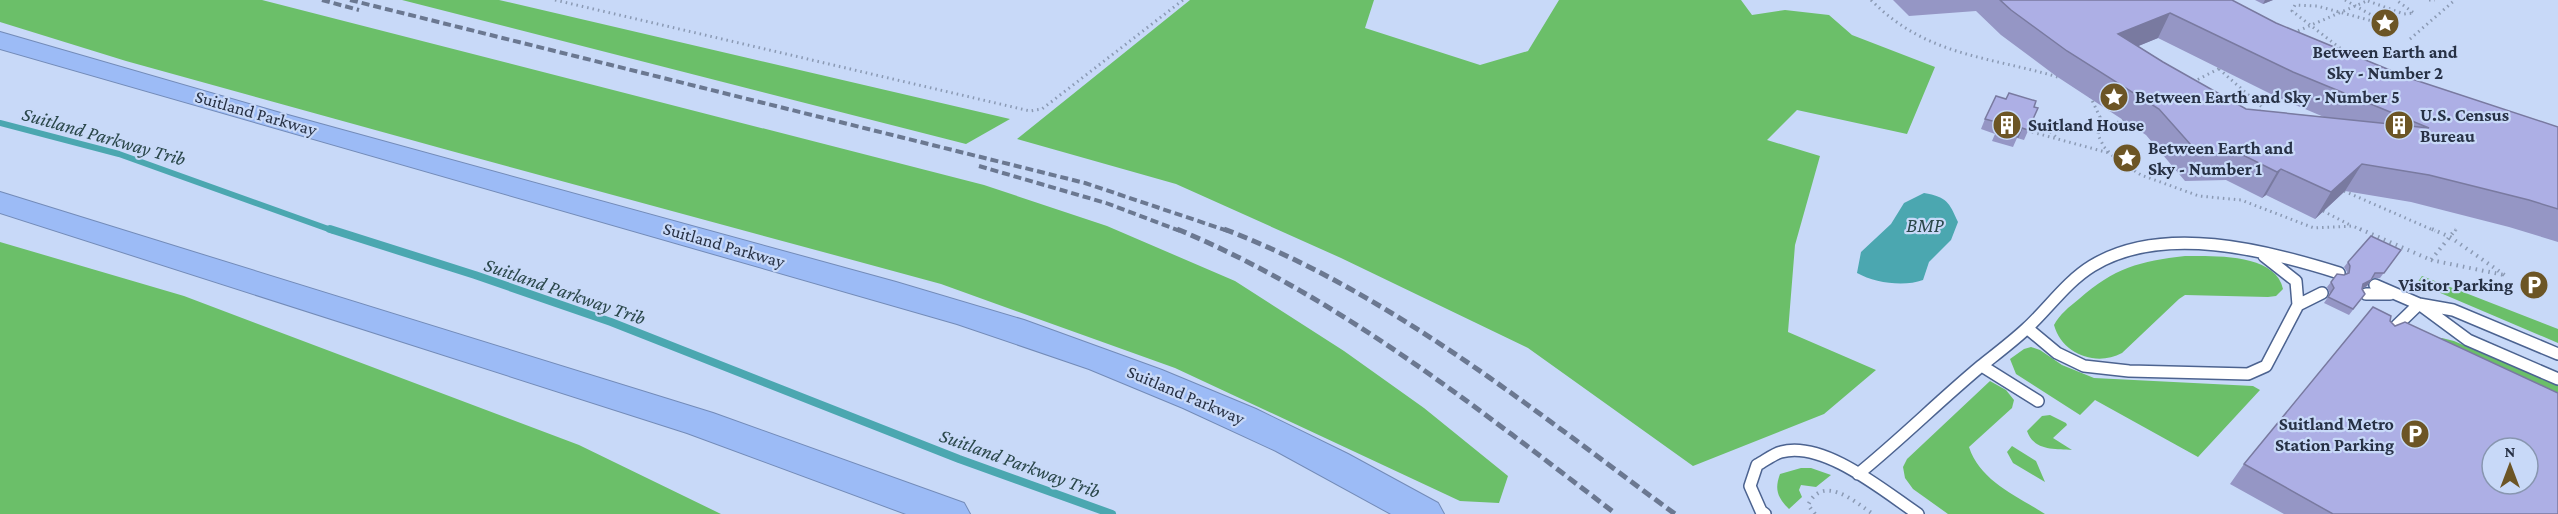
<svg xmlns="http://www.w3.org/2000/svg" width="2558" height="514" font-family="'Crimson Pro',serif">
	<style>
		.green { fill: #6bbf69 }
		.water { fill: #4ba7b0 }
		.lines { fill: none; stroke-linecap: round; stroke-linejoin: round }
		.stream-far1 { stroke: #4ba7b0; stroke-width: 6 }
		.stream { stroke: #4ba7b0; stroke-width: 8 }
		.lane-casing { stroke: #4c6390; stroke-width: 14 }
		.highway-casing { stroke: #738bb8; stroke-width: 2 }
		.path-far1 { stroke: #8b9ab4; stroke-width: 3; stroke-dasharray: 1.5 4; stroke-linecap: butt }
		.path { stroke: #8b9ab4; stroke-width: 4; stroke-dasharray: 1.5 5; stroke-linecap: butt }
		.lane { stroke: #fff; stroke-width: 11 }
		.highway { fill: #9cbbf6; fill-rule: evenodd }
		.rail-far1 { stroke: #6b7891; stroke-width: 4; stroke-dasharray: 8 4; stroke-linecap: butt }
		.rail { stroke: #6b7891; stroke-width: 5; stroke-dasharray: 10 5; stroke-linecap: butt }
		.wall { fill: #9596c5; fill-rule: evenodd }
		.shaded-wall { fill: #797aa0 }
		.building { fill: #adafe5; stroke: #797aa0; stroke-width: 1.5; fill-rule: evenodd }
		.labels { text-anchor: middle; stroke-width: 4.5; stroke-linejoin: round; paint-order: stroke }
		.poi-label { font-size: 18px; font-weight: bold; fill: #273145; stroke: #c8d9f8; text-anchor: start }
		.street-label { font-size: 18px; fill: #273145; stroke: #c8d9f8 }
		.water-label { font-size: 20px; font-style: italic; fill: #2a474a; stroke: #c8d9f8 }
	</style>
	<rect width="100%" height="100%" fill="#c8d9f8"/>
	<!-- green -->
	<path class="green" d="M0,0H262L984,185L1107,226L1235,281L1344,351L1424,408L1508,476L1499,503L1460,501L1175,368L941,284L444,149L126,61L0,22Z
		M402,0H499L1010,119L966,144Z
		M1190,0H1374L1365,28L1480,65L1528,51L1559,0H1741L1752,15L1785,10L1829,15L1852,35L1935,67L1907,134L1797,110L1767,140L1820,156L1795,245L1788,332L1876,370L1824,414L1693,466L1528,348L1341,258L1176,184L1017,139Z
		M0,242L184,296L579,445L721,514H0Z
		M2185,256C2213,256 2276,253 2283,289L2276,296L2268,297L2185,295L2179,299L2122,353C2096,367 2062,354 2054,325C2060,314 2069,307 2079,299C2114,268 2140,261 2185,256Z
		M2422,276L2558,329V343L2417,283Z
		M2442,338L2454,341L2558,386V409L2434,339Z
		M2031,347L2040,350L2062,365L2094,378L2253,386L2260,390L2198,457L2095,400L2080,415L2016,374L2010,359L2024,349Z
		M1990,381L2006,390L2014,400L2012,408L1969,447C1980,481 2017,496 2045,514H1948L1913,489L1905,478L1903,467L1907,459Z
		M2050,415L2066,423L2067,425L2053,438L2072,450C2054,449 2034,451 2027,431L2042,416Z
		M2012,446L2036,461L2045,482L2013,463L2007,452Z
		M1801,468H1811L1831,475L1816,487L1801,485L1799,490L1802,497L1789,509C1778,498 1774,490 1780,474Z"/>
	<!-- water -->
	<path class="water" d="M1924,193C1947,197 1949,202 1958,222L1951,240L1929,262L1923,280C1904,287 1875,283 1857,273L1861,252L1891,224L1904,203Z"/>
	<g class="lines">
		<!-- stream-far1 -->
		<path class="stream-far1" d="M0,123L119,154L334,231"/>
		<!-- stream -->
		<path class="stream" d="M330,229L475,275L611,322L959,459L1112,514"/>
		<!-- lane casing -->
		<g class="lane-casing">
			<path id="lane" d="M2375,285L2419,304L2453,310L2558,354
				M2366,294H2390
				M2298,305L2322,293
				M2422,306L2468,340L2558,379
				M2027,328L2057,353L2084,366L2129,371L2248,374L2266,366L2298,305L2296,281L2264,256
				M2387,335L2419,304
				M1982,366L2038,401
				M1858,474C1900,440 1939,401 1981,366C1996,354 2012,342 2026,329C2048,309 2066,282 2092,266C2162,223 2266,250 2339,273
				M1765,514L1761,511L1750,486L1757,465C1765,461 1773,454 1781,452C1824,440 1885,492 1918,514"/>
		</g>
		<!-- highway casing -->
		<g class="highway-casing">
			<path id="highway" d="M0,32L277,112L896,282L1024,320L1162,370L1256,409L1348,454L1438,503L1444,514H1391L1276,451L1183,408L1089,369L957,324L0,49Z
				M0,192L713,413L964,503L970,514H906L687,433L0,213Z"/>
		</g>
		<!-- path-far1 -->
		<path class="path-far1" d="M555,0L1030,111L1042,109L1183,0
			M1871,0C1927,57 1989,56 2061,78
			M2345,0L2382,21L2376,22L2317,6L2295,5L2292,11L2349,55
			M2429,0H2435
			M2368,1L2404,14L2414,13L2396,0
			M2293,33L2369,0
			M2410,39L2455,0
			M2219,69L2262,107L2260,114
			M2193,82L2224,66
			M2090,96L2100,117L2098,135L2104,147L2114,157L2141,175L2199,196L2241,200L2314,228L2353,226L2363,231
			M2032,121L2042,124L2058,139
			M2032,132L2109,153
			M2098,133L2126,118
			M2344,191L2435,231
			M2323,211L2352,226
			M2455,231L2457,228"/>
		<!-- path -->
		<path class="path" d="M2360,229L2431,260L2456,229
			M2432,229L2450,237L2506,276
			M2431,260L2504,275
			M1815,514L1808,505C1823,474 1854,501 1873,514"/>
		<!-- lane -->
		<use href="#lane" class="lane"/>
		<!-- highway -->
		<use href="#highway" class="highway"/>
		<!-- rail-far1 -->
		<path class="rail-far1" d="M322,0L359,10
			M350,0L1085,183L1228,231
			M979,166L1106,203L1180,231"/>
		<!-- rail -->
		<path class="rail" d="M1177,229C1339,297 1477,408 1616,514
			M1224,229C1391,293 1533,410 1675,514"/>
	</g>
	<!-- wall -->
	<path class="wall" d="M1893,0H2232L2276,23L2409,78L2558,127V242L2509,227L2411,202L2345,191L2315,219L2266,195L2262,198L2226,180L2185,181L2146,135L2056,76L2001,35L1976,11L1909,16ZM2158,38L2279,98L2324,117L2246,109L2163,62L2138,46Z
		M2255,0H2273L2263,4Z
		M2006,99L2038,108L2024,140L2017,138L2013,147L1992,141L1995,134L1981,129L1985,119Z
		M2401,250L2380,278H2372L2367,286L2362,288L2365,294L2349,315L2324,303L2330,294L2327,287L2331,282L2346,274L2347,272L2344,267L2348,262Z
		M2390,321L2395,326L2558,514H2284L2230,484L2244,464Z"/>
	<!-- shaded-wall -->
	<path class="shaded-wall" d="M2265,0H2273L2263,4Z
		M2170,13L2158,38L2107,59L2118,34Z
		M2362,164L2345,191L2315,219L2331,192Z
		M2281,169L2266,195L2262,198L2277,172Z
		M2371,280L2367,286L2360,290L2363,284Z"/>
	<!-- building -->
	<path class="building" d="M2000,0H2232L2276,23L2409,78L2558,127V209L2529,200L2429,175L2362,164L2331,192L2281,169L2277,172L2241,154H2199L2159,109L2067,51L2011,10ZM2170,13L2293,72L2429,128L2246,109L2163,62L2118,34Z
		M2009,93L2036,101L2034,107L2038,108L2028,130L2022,128L2018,137L1997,130L2000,123L1985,119L1996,96L2006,99Z
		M2371,236L2401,250L2384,273H2375L2371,280L2363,284L2362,289L2365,294L2353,309L2328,297L2334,288L2331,282L2337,274L2344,275L2349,273L2350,266L2348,262Z
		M2373,307L2391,316L2390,321L2395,326L2405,322L2558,393V514H2333L2244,464ZM2492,448H2528V484H2492Z"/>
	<!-- icons -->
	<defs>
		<g id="sight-disc" transform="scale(1.5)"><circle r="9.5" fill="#6c5525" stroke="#c8d9f8"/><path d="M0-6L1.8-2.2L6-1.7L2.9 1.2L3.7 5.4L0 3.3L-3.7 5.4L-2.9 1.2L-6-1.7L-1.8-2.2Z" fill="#fff"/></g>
		<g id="building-disc" transform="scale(1.5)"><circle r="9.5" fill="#6c5525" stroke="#c8d9f8"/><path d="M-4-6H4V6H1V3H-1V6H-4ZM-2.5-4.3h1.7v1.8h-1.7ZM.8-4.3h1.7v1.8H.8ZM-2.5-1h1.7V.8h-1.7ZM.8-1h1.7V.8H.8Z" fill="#fff"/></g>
		<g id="parking-disc" transform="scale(1.5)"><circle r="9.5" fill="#6c5525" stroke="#c8d9f8"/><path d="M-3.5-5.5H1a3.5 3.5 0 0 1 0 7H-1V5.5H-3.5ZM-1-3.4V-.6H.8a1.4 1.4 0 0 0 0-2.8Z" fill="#fff"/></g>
	</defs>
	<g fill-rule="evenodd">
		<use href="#sight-disc" x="2385" y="23"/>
		<use href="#sight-disc" x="2114" y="97"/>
		<use href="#building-disc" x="2007" y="125"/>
		<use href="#building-disc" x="2399" y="125"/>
		<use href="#sight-disc" x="2127" y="158"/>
		<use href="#parking-disc" x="2534" y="285"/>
		<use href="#parking-disc" x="2415" y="434"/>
	</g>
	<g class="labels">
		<!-- poi labels -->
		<g class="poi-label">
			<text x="2385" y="58" text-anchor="middle">Between Earth and<tspan x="2385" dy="21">Sky - Number 2</tspan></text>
			<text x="2135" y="103">Between Earth and Sky - Number 5</text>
			<text x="2420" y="121">U.S. Census<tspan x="2420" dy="21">Bureau</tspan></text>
			<text x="2028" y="131">Suitland House</text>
			<text x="2148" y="154">Between Earth and<tspan x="2148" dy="21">Sky - Number 1</tspan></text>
			<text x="2513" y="291" text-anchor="end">Visitor Parking</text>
			<text x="2394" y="430" text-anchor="end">Suitland Metro<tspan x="2394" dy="21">Station Parking</tspan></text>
		</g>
		<!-- street labels -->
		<g class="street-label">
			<text transform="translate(256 113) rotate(16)" y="6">Suitland Parkway</text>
			<text transform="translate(724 245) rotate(16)" y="6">Suitland Parkway</text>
			<text transform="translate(1186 395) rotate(23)" y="6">Suitland Parkway</text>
		</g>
		<!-- water labels -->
		<g class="water-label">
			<text transform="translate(104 136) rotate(16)" y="7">Suitland Parkway Trib</text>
			<text x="1925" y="232">BMP</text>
			<text transform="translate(565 291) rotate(19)" y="7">Suitland Parkway Trib</text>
			<text transform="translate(1020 463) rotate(20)" y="7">Suitland Parkway Trib</text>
		</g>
	</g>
	<!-- north arrow -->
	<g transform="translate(2510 466)"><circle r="28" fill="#c8d9f8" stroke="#8896b0" stroke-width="1.5"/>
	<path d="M0-4.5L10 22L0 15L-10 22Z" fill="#6c5525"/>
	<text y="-9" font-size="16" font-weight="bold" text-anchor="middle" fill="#273145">N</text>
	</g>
</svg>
